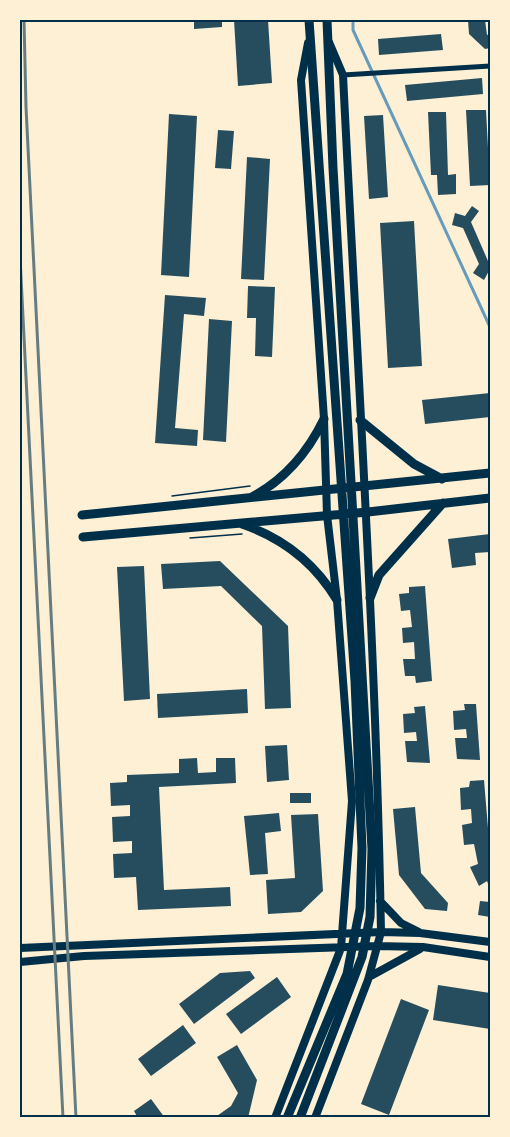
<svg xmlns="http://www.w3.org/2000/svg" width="510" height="1137" font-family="'Source Sans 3',sans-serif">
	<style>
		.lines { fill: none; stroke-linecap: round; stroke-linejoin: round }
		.stream { stroke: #669bbc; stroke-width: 3 }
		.building { fill: #264d5e }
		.path { stroke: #003049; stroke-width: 1.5 }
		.minor { stroke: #003049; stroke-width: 5 }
		.secondary { stroke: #003049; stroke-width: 8 }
		.primary { stroke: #003049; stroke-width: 9 }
		.rail { stroke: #657d81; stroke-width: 3 }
		.neatline { fill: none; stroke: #003049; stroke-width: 2 }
	</style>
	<rect width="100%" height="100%" fill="#fdf0d5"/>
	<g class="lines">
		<!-- stream -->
		<path class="stream" d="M353,20V30L490,327"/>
	</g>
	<!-- building -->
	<path class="building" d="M194,20H222V27L194,29Z
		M234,20H268L272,83L238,86Z
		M468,20H485L487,35L490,34V48L485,49L469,34Z
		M441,34L443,50L379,55L378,39Z
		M482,78L483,94L407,101L405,85Z
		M466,110H486L490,185L470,186Z
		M428,112H446L448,175L456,174V194L438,195L437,175H431Z
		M169,114L197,116L189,277L161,275Z
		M383,115L388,197L369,199L364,116Z
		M218,130L234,131L231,169L215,168Z
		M247,157L270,159L264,280L241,279Z
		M472,206L479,211L471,222L488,261L490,262V269L484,280L473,273L479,264L463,228L452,225L455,213L465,216Z
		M414,221L422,366L388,368L380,223Z
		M248,286L275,287L272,357L255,356L256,318H247Z
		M165,295L206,298L204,316L184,314L175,428L198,430L197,446L155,443Z
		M209,319L232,321L226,442L203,440Z
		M490,393V417L425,424L422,400Z
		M490,534V552L475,553L476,565L452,568L448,539Z
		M220,561L288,626L291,708L265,709L262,626L221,586L163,589L161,564Z
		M144,566L150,699L124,701L117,567Z
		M425,586L432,681L416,683L415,676H405L403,659H415L414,642L403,643L402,628L412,627L410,610L401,611L399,594L409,593V587Z
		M247,689L248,713L158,718L157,694Z
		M464,704H476L480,760L457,759L455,738H467L466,729L454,730L453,711L465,710Z
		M425,706L430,763L407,762L405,741H417L416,732L404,733L403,714L415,713L414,707Z
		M287,745L289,780L267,782L265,746Z
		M197,758L198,773L216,772V758H235L236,783L159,787L164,890L230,887L231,906L138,910L136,877L114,878L113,854L132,853V841L113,842L112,817L130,816V805L111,806L110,783L127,782V775L179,773V759Z
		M484,780L490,852V889L487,881L479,886L470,867L478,864L474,844L464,845L462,825L472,823L471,809L461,810L460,788L469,787L470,781Z
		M290,793H311V803H290Z
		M415,807L421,873L448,903L447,911L425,909L399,875L393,809Z
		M279,813L281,831L265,833L268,874L250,875L244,816Z
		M318,814L323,891L301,912L268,914L266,880L295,878L291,815Z
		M480,901L490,902V917L478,915Z
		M250,971L255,978L194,1024L179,1004L220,973Z
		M277,977L291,997L241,1034L226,1014Z
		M438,985L490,993V1029L433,1020Z
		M401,999L429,1010L389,1115L361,1104Z
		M183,1025L196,1043L151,1076L138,1059Z
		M237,1045L257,1080L248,1118H214L231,1106L238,1093L217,1057Z
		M151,1099L165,1118H138L134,1111Z"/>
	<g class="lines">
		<!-- path -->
		<path class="path" d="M172,496L250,486
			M190,538L242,534"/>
		<!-- minor -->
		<path class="minor" d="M343,75L490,66"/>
		<!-- secondary -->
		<path class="secondary" d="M380,901L401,923L419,932
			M20,948L381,932L420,933L490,942
			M20,962L84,956L377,946L423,947L490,957
			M369,977L420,949
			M275,1118L341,948L352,801L337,600L327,515L324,419L301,80L308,43
			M315,1118L368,980L381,932C376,646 357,361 343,75L329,42"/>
		<!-- primary -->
		<path class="primary" d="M360,420L414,464L442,479
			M252,497C284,480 308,452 324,419
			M82,515L490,473
			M242,524C283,538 315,563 337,600
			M83,537L368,512L490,498
			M370,598L379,575L443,503
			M287,1118L347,974L360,908L362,848L355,681L309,20
			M300,1118L362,957L370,917L372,849L333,168L327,20"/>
		<!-- rail -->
		<path class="rail" d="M24,20L26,107L76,1118
			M20,257L63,1118"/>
	</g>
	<!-- border -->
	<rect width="510" height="1137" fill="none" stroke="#fdf0d5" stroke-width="42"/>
	<rect x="21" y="21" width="468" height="1095" class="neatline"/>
</svg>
